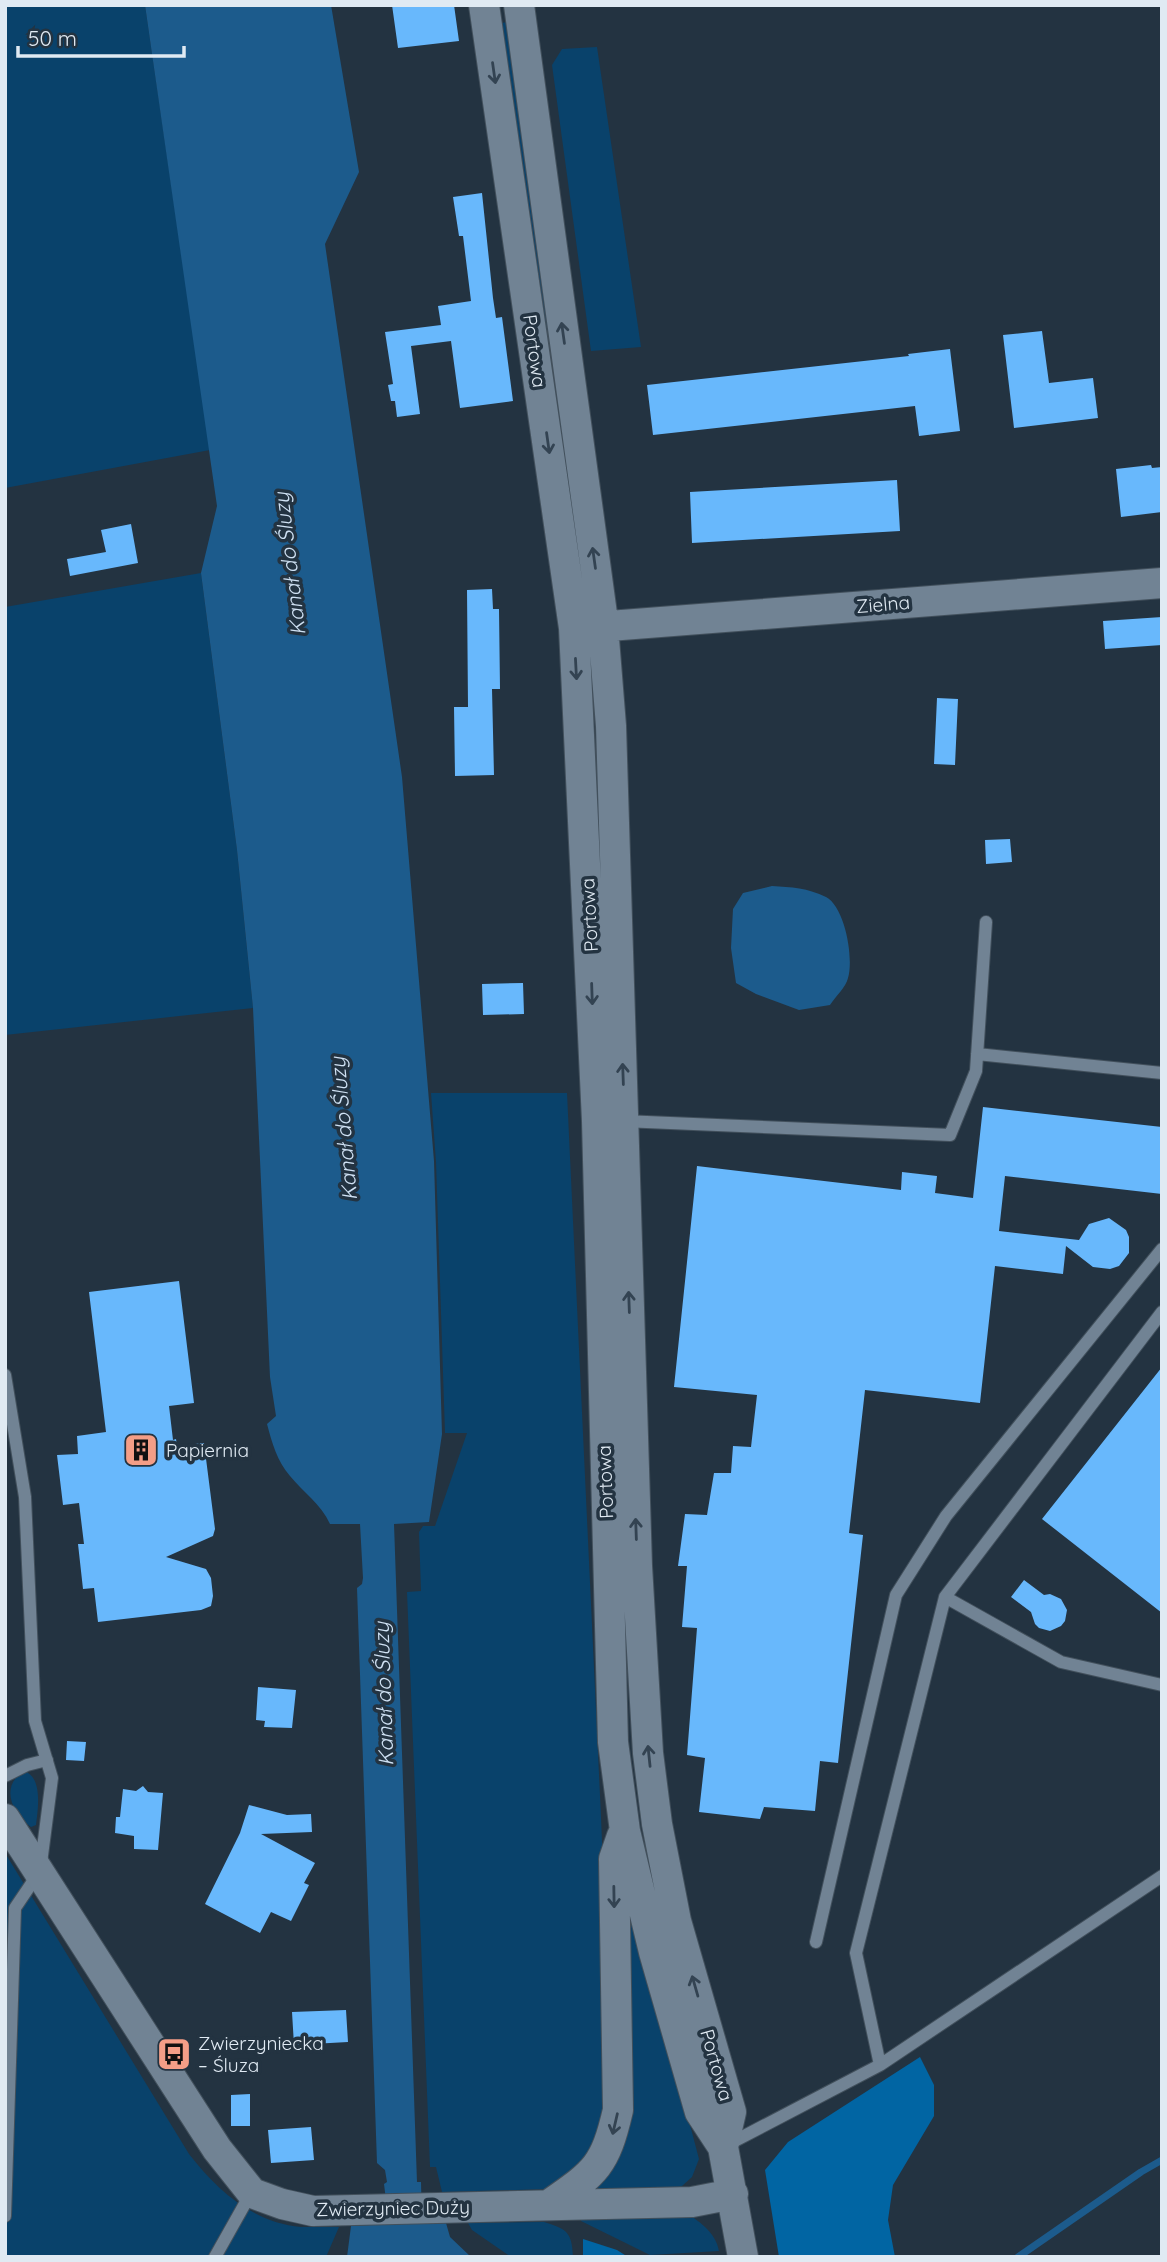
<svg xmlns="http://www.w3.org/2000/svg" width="1167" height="2262" font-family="Quicksand,sans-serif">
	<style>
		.green { fill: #09426b }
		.forest { fill: #0165a3 }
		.water { fill: #1c5b8c }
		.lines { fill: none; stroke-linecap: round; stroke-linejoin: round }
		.stream { stroke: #1c5b8c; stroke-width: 7 }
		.building { fill: #68b8fc }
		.service-casing { stroke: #42505c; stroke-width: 14 }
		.tertiary-casing { stroke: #42505c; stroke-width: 32 }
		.service { stroke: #718394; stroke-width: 12 }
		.tertiary { stroke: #718394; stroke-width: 30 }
		.oneway { stroke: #334352 }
		.labels { text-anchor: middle; stroke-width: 7; stroke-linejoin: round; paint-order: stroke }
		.street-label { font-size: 19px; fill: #e0eaf3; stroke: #233341 }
		.poi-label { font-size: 19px; fill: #e0eaf3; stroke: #233341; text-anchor: start }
		.water-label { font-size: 21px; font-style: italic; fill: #d0e2f4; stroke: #233341 }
	</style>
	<rect width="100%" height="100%" fill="#233341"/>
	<!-- green -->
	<path class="green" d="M5,5H145L210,450L5,488Z
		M507,22L554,369L549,370L500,35L502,23Z
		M597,47L641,347L591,351L552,65L562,49Z
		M201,573L237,850L253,1008L5,1035V607Z
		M431,1093H567L601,1817L612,2099L587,2164L549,2189L442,2192L436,2167H430L407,1592L421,1591L419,1532L423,1526H435L467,1433H445L436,1162Z
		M24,1771C43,1777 38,1809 36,1825L31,1827C11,1812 0,1786 24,1771Z
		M5,1853L189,2154C217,2190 253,2223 301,2227C314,2227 327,2227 339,2227L326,2257H5Z
		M621,1884L671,2053L699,2159L692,2177L682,2186L668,2192L600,2194L596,2189V2181L617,2147Z
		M687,2213C701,2223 716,2233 719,2251L650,2255L581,2221L580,2214Z
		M544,2222C567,2229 572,2232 573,2257H511L472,2230L468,2223Z"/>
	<!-- forest -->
	<path class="forest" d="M920,2057L934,2085V2116L893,2185L888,2220L895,2257H779L765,2170L788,2142Z
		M583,2239L617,2250L628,2257H583Z"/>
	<!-- water -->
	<path class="water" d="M145,5H331L359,172L325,244L402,777L434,1161L442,1434L429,1522L394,1524L417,2182H421L422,2222L446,2223L450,2237L471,2257H347L351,2226L389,2224L384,2184L387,2182L385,2170L377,2163L357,1588L362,1584L363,1578L360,1524H330C321,1504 303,1492 290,1476C277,1461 272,1443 267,1424L276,1416L270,1377L253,1008L237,850L201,573L217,506Z
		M772,886C791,887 808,888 826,897C845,907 854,958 848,978C846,987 835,997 830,1005L799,1010L756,994L736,983L731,948L733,909L743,893Z"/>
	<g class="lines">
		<!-- stream -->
		<path class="stream" d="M1018,2257L1141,2172L1162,2160"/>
	</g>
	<!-- building -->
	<path class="building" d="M392,5H454L459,41L398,48Z
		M482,193L493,298L496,318L502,317L513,401L460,408L451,341L411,346L420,414L397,417L395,401H391L388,385L393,384L385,332L441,325L438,306L471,301L463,236H459L453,197Z
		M1042,331L1049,383L1093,378L1098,418L1014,428L1003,335Z
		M950,349L960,431L919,436L915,406L653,435L647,385L909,356L908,354Z
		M1151,465L1152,468L1162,467V512L1121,517L1116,469Z
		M897,480L900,531L692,543L690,492Z
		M131,524L138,563L70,576L67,559L106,552L101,530Z
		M492,589L493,609H499L500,689H492L494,775L455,776L454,707H468L467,590Z
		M1162,617V645L1105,649L1103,621Z
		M937,698L958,699L955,765L934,764Z
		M1010,839L1012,862L986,864L985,840Z
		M523,983L524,1014L483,1015L482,984Z
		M983,1107L1162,1127V1194L1005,1176L999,1231L1079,1240L1089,1224L1109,1218L1126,1230L1129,1237V1253L1119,1266L1110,1269L1093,1267L1066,1246L1063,1274L995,1266L980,1403L865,1390L849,1533L863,1535L838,1763L820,1761L815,1811L764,1807L760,1819L699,1812L705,1758L687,1755L697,1628L682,1627L687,1566H678L685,1514L707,1515L714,1473H731L733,1446L751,1447L757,1395L674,1387L697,1166L901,1190L902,1172L937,1176L935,1193L973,1198Z
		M179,1281L194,1403L169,1406L173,1440L176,1439L177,1446L204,1443L215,1529L213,1536L166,1557L206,1569L211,1578L213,1596L211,1606L201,1610L98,1622L94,1588L83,1589L78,1544H84L79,1503L63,1505L57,1455L78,1454L77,1436L106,1432L89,1292Z
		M1162,1367V1613L1042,1519Z
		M1024,1580L1044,1595L1050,1594L1061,1599L1067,1610L1065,1621L1061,1626L1050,1631L1039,1628L1035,1624L1031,1612L1011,1597Z
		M258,1687L296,1690L292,1728L264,1727L265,1721L256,1720Z
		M67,1741L86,1742L84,1761L66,1760Z
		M143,1786L148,1792L163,1793L158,1850L134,1849V1836L115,1833L116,1817H120L123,1789L136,1791Z
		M249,1805L287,1815L311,1814L312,1832L261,1834L315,1863L304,1883L309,1885L291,1921L271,1912L260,1933L205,1904L240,1833Z
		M346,2010L348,2042L294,2045L292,2012Z
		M250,2094V2126H231V2095Z
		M311,2127L314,2160L271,2163L268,2130Z"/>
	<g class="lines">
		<!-- service casing -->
		<g class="service-casing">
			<path id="service" d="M977,1054L1162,1073
				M623,1121L950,1135L976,1071L986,922
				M5,1375L25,1497L35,1721L52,1778L40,1871L15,1908L5,2216
				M945,1597L1061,1662L1162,1685
				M5,1776L27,1765L47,1760
				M816,1942L896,1595L946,1516L1162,1249
				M880,2065L856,1953L945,1597L1162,1312
				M725,2146L880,2065L1162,1876
				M215,2257L251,2193"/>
		</g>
		<!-- tertiary casing -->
		<g class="tertiary-casing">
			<path id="tertiary" d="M484,5L574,628L597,1121L613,1742L625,1831L654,1952L700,2112L723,2147
				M519,5L602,614L611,726L637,1566L648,1753L657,1824L676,1921L731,2112L723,2147L743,2257
				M583,628L1162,583
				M5,1819L217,2149L252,2193L282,2204L313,2211L692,2202L733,2194
				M550,2204C596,2172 605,2166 618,2110L614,1859L622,1836"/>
		</g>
		<!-- service -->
		<use href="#service" class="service"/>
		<!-- tertiary -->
		<use href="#tertiary" class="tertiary"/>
	</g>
	<!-- one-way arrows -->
	<defs><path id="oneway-shaft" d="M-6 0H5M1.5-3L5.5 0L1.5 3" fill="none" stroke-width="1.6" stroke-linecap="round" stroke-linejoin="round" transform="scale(1.75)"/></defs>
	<g class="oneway">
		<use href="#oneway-shaft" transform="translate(494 73) rotate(82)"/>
		<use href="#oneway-shaft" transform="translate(563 333) rotate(-98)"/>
		<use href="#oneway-shaft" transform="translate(548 443) rotate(82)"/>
		<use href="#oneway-shaft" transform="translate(594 558) rotate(-98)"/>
		<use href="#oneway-shaft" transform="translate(576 669) rotate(87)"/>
		<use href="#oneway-shaft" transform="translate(592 994) rotate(88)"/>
		<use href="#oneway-shaft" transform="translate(623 1074) rotate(-92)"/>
		<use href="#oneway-shaft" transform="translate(629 1302) rotate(-92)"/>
		<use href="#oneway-shaft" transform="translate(636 1529) rotate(-92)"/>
		<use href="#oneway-shaft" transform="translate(649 1756) rotate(-96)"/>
		<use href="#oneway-shaft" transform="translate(614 1897) rotate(89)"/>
		<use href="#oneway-shaft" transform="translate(695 1986) rotate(-106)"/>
		<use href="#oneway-shaft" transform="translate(615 2124) rotate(103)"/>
	</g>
	<!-- icons -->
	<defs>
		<g id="building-square" transform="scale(1.75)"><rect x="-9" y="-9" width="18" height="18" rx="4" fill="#f49e87" stroke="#233341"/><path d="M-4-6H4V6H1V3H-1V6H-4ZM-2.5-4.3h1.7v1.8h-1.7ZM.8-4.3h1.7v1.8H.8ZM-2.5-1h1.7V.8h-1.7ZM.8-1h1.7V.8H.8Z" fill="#111"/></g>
		<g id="bus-square" transform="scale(1.75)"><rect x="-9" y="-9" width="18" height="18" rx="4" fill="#f49e87" stroke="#233341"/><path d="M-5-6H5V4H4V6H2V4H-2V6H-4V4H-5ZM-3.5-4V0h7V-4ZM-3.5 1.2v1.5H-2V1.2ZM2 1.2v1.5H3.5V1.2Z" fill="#111"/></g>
	</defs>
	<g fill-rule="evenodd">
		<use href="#building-square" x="141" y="1450"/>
		<use href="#bus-square" x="174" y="2054"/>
	</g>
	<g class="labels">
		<!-- street labels -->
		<g class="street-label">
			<text transform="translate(535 351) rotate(82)" y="7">Portowa</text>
			<text transform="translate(883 604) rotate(-5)" y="7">Zielna</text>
			<text transform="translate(589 915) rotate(-93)" y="7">Portowa</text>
			<text transform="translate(605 1482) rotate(-92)" y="7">Portowa</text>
			<text transform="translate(717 2065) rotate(74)" y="7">Portowa</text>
			<text transform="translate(393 2208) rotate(-1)" y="7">Zwierzyniec Duży</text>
		</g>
		<!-- poi labels -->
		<g class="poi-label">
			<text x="166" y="1457">Papiernia</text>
			<text x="198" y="2050">Zwierzyniecka<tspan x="198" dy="22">– Śluza</tspan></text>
		</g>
		<!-- water labels -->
		<g class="water-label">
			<text transform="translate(290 564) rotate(-97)" y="7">Kanał do Śluzy</text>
			<text transform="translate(344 1129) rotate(-95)" y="7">Kanał do Śluzy</text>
			<text transform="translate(384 1694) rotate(-92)" y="7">Kanał do Śluzy</text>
		</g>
	</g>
	<!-- border -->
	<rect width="1167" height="2262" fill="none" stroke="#e0eaf3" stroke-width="14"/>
	<!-- scale -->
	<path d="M18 46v10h166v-10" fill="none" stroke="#e0eaf3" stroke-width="3.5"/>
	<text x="28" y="46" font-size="21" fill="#e0eaf3" stroke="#233341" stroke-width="5" paint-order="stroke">50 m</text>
</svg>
